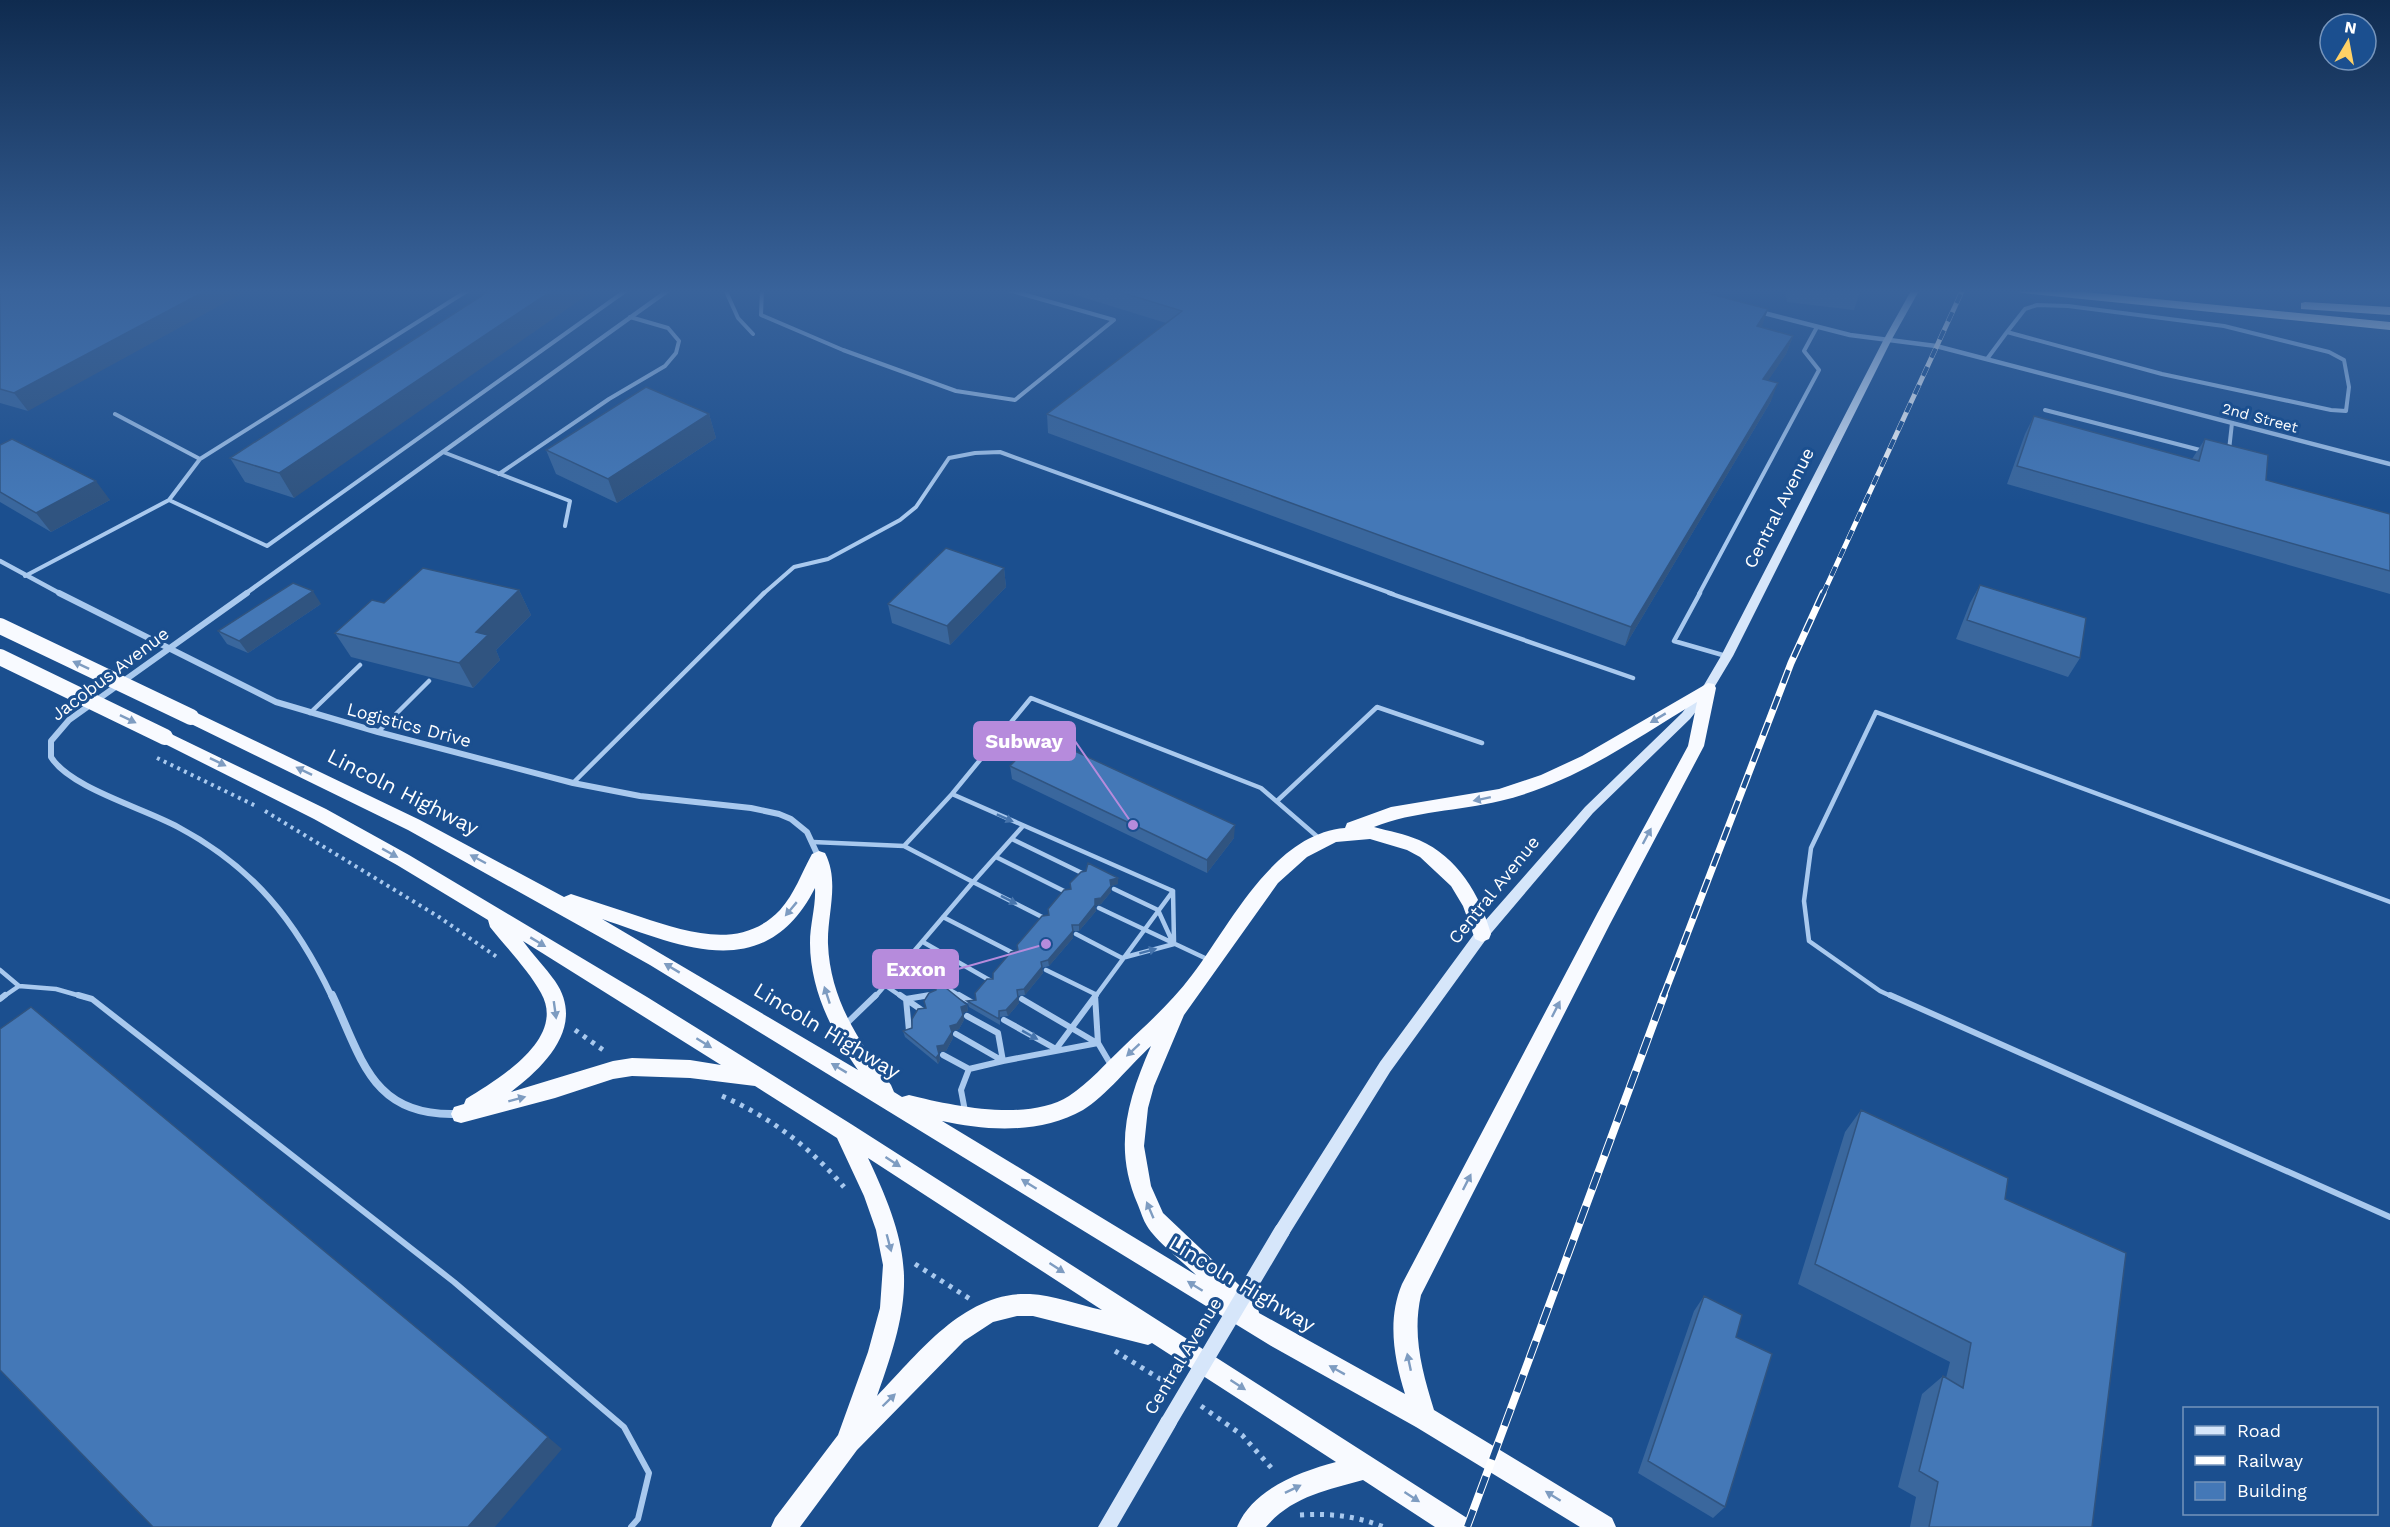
<svg xmlns="http://www.w3.org/2000/svg" width="2390" height="1527" font-family="'Work Sans',sans-serif">
	<style>
		.lines { fill: none; stroke-linecap: round; stroke-linejoin: round }
		.path-far1 { stroke: #a9c9ee; stroke-width: 4; stroke-dasharray: 3 4.5; stroke-linecap: butt }
		.path { stroke: #a9c9ee; stroke-width: 5; stroke-dasharray: 4 6; stroke-linecap: butt }
		.service-far2 { stroke: #a9c9ee; stroke-width: 4 }
		.service-far1 { stroke: #a9c9ee; stroke-width: 4.5 }
		.service { stroke: #a9c9ee; stroke-width: 6 }
		.minor-far2 { stroke: #a9c9ee; stroke-width: 4.5 }
		.minor-far1 { stroke: #a9c9ee; stroke-width: 6 }
		.minor { stroke: #a9c9ee; stroke-width: 8 }
		.secondary { fill: #d6e6fa; fill-rule: evenodd }
		.trunk { fill: #f8faff; fill-rule: evenodd }
		.motorway { fill: #fff; fill-rule: evenodd }
		.rail-far2-casing { stroke: #fff; stroke-width: 5 }
		.rail-far1-casing { stroke: #fff; stroke-width: 7 }
		.rail-casing { stroke: #fff; stroke-width: 8 }
		.rail-far2 { stroke: #1b4f8f; stroke-width: 4; stroke-dasharray: 10; stroke-linecap: butt }
		.rail-far1 { stroke: #1b4f8f; stroke-width: 4.5; stroke-dasharray: 14; stroke-linecap: butt }
		.rail { stroke: #1b4f8f; stroke-width: 6; stroke-dasharray: 18; stroke-linecap: butt }
		.secondary-bridge { stroke: #d6e6fa; stroke-width: 16 }
		.trunk-bridge { stroke: #f8faff; stroke-width: 16 }
		.wall { fill: #3a679d }
		.shaded-wall { fill: #305480 }
		.building { fill: #4478b7; stroke: #305480; stroke-width: 1.5 }
		.oneway { fill: #7e9cc1 }
		.oneway2 { fill: #4674ac }
		.labels { text-anchor: middle; stroke-width: 6; stroke-linejoin: round; paint-order: stroke }
		.far-street-label { font-size: 15px; fill: #fff; stroke: #1b4f8f }
		.street-label { font-size: 18px; fill: #fff; stroke: #1b4f8f }
		.near-street-label { font-size: 21px; fill: #fff; stroke: #1b4f8f }
		.leader { fill: none; stroke: #b68bdc; stroke-width: 2 }
		.callout-dot { fill: #b68bdc; stroke: #1b4f8f; stroke-width: 2 }
		.callout { fill: #b68bdc; stroke: #b68bdc; stroke-width: 2 }
		.callout-label { font-size: 20px; text-anchor: middle; font-weight: bold; fill: #fff }
	</style>
	<rect width="100%" height="100%" fill="#1b4f8f"/>
	<g class="lines">
		<!-- path-far1 -->
		<path class="path-far1" d="M157,758L258,807
			M265,811L439,917L497,957"/>
		<!-- path -->
		<path class="path" d="M575,1030L606,1052
			M722,1096C770,1117 810,1147 844,1187
			M915,1264L970,1299
			M1115,1351L1170,1385
			M1201,1406L1242,1435L1275,1472
			M1300,1515C1330,1513 1356,1516 1384,1527"/>
		<!-- service-far2 -->
		<path class="service-far2" d="M725,289L738,318L753,334
			M762,289L761,315L843,350L956,391L1015,400L1114,320L1005,289
			M2037,305L2068,306L2224,326L2329,352L2344,360L2349,387L2346,411L2331,410L2162,374L2007,332L2025,309Z
			M1987,359L2007,332
			M2045,410L2204,451
			M115,414L200,459
			M2229,450L2232,423
			M443,452L570,501L565,526
			M499,474L609,399L665,366L676,353L679,341L668,328L630,317
			M169,500L267,546L628,289
			M25,576L169,500L200,459L470,289
			M763,594L794,567L828,559L900,520L916,507L949,458L975,453L1000,452L1393,594
			M1699,594L1819,370L1804,351L1817,327"/>
		<!-- service-far1 -->
		<path class="service-far1" d="M1389,593L1633,678
			M1700,593L1674,641L1726,656
			M310,713L360,665
			M378,732L429,681
			M573,783L764,593
			M952,794L1173,891
			M1277,801L1377,707L1482,743
			M1023,826L973,882L1046,919
			M1012,839L1084,874
			M813,842L904,846
			M996,857L1068,893
			M1114,889L1158,910L1173,943
			M1173,891L1174,942
			M1099,908L1207,959
			M943,917L1015,954
			M1076,934L1122,958L1174,944
			M923,942L991,981
			M904,964L962,997
			M0,970L19,986L3,997
			M1046,970L1095,994V997
			M19,986L56,989L84,997
			M886,986L902,997
			M875,997L973,882L904,846L952,794L1031,698L1261,788L1320,839
			M920,997L931,995
			M1095,997L1173,891
			M1893,997L1880,991L1809,941L1804,901L1811,848L1876,712L2390,902"/>
		<!-- service -->
		<path class="service" d="M78,995L92,999L454,1282L624,1427L649,1473L638,1519L631,1527
			M900,995L923,1011
			M959,995L973,1003
			M1095,995L1098,1043L1111,1065
			M1890,995L2390,1217
			M0,999L5,995
			M1022,999L1097,1043
			M1004,1020L1056,1049
			M845,1025L876,995
			M909,1031L906,999L930,995
			M956,1034L1003,1061L1098,1043
			M1056,1049L1096,995
			M943,1055L969,1069L1003,1061L998,1033L967,1016
			M965,1111L961,1090L969,1069"/>
		<!-- minor-far2 -->
		<path class="minor-far2" d="M1760,312L1850,335L1936,346L2390,464
			M0,561L61,594
			M245,594L670,289"/>
		<!-- minor-far1 -->
		<path class="minor-far1" d="M59,593L276,702L378,732L573,783L640,796L751,808L779,814L791,819L807,832L819,858
			M247,593L69,720L51,741V757C70,788 144,808 178,827C253,867 296,921 332,997"/>
		<!-- minor -->
		<path class="minor" d="M332,995C362,1059 372,1117 457,1114"/>
		<!-- secondary -->
		<path class="secondary" d="M1912,289H1920L1892,339L1733,656L1712,691L1690,719L1593,813L1487,938L1390,1072L1288,1236L1282,1239L1276,1236L1274,1231L1276,1226L1380,1062L1477,930L1585,807L1682,713L1704,685L1721,656L1884,339Z
			M1168,1414L1174,1417L1177,1423L1174,1429L1117,1527H1098L1162,1417Z"/>
		<!-- trunk -->
		<path class="trunk" d="M1708,683L1714,684L1716,688L1704,746L1610,924L1421,1295C1412,1335 1422,1371 1434,1410L1612,1518L1616,1527H1580L1416,1427L1273,1347L650,965L408,830L185,721L183,717L185,713H197L420,820L564,897L571,894C594,902 618,909 641,917C687,932 741,951 780,910C795,893 801,874 812,854L819,851L825,853C840,882 827,914 828,944C830,999 859,1042 891,1085L894,1092L902,1097L909,1095C953,1106 1028,1122 1069,1096C1089,1083 1106,1063 1123,1047C1148,1023 1172,1002 1192,975C1231,924 1273,834 1345,828L1347,823L1391,807L1499,789L1541,775L1582,756ZM1697,702L1688,746L1597,914L1402,1284C1387,1320 1394,1358 1405,1394L1259,1313L1257,1302L1163,1213L1151,1186L1144,1146L1148,1108L1154,1086L1184,1015L1278,883L1307,857L1336,842L1370,839L1407,850L1420,857L1451,886L1463,906L1475,939L1482,942L1489,939L1491,934C1480,895 1458,857 1419,840C1405,834 1389,831 1374,827C1414,811 1459,811 1500,801C1573,784 1635,739 1697,702ZM815,888C816,906 810,924 810,943C810,989 832,1033 858,1070L602,919C681,946 765,986 815,888ZM1151,1046C1127,1101 1113,1148 1138,1205C1141,1212 1143,1220 1147,1226C1156,1241 1183,1262 1196,1275L942,1121C987,1131 1041,1134 1083,1110C1105,1097 1131,1064 1151,1046Z
			M165,731L326,809L409,855L647,997L851,1124L1467,1518L1471,1527H1435L1363,1480C1327,1490 1291,1497 1266,1527H1237C1253,1489 1299,1472 1336,1462L1152,1343L1148,1345L1033,1316H1017L993,1322L964,1341L857,1450L800,1527H771L775,1518L838,1435L868,1352L880,1308L883,1265L876,1230L864,1196L837,1138L755,1086L690,1078L632,1076L613,1079L555,1098L461,1123L454,1121L451,1114L454,1107L464,1104L466,1099C498,1079 567,1039 541,993C529,971 506,947 490,927L488,920L397,865L314,819L159,741L157,737L159,733ZM523,941L721,1065L690,1060L632,1058L613,1061L511,1092C545,1066 586,1026 555,981C545,967 533,955 523,941ZM868,1158L1102,1310C1079,1305 1053,1295 1030,1294C964,1291 918,1354 877,1396C914,1294 915,1257 868,1158Z"/>
		<!-- motorway -->
		<path class="motorway" d="M2016,289H2054L2390,322V330L2022,293Z
			M2305,302L2390,307V315L2301,309V303Z"/>
		<!-- rail-far2 casing -->
		<g class="rail-far2-casing">
			<path id="rail-far2" d="M1823,594L1963,289"/>
		</g>
		<!-- rail-far1 casing -->
		<g class="rail-far1-casing">
			<path id="rail-far1" d="M1663,997L1791,663L1823,593"/>
		</g>
		<!-- rail casing -->
		<g class="rail-casing">
			<path id="rail" d="M1467,1527L1664,995"/>
		</g>
		<!-- rail-far2 -->
		<use href="#rail-far2" class="rail-far2"/>
		<!-- rail-far1 -->
		<use href="#rail-far1" class="rail-far1"/>
		<!-- rail -->
		<use href="#rail" class="rail"/>
		<!-- secondary-bridge -->
		<path class="secondary-bridge" d="M1168,1423L1282,1231"/>
		<!-- trunk-bridge -->
		<path class="trunk-bridge" d="M0,626L191,717
			M0,657L165,737"/>
	</g>
	<!-- wall -->
	<path class="wall" d="M0,289L28,411L0,403Z
		M492,289L294,498L245,482L230,458Z
		M1056,289H1691L1762,327L1793,336L1786,354L1768,380L1771,401L1625,646L1048,433L1047,414L1166,323Z
		M1785,289H1860V292L1854,310L1787,302Z
		M709,414L716,438L617,503L556,474L546,450Z
		M2034,416L2192,459L2205,439L2266,480L2390,514V594L2007,484L2025,434Z
		M0,445L110,500L51,532L0,502Z
		M1004,568L1006,587L950,645L892,623L888,604Z
		M1980,585L2080,658L2068,677L1956,639L1970,603Z
		M519,590L531,615L496,650L500,660L473,688L351,657L335,633L384,603Z
		M321,604L248,653L227,644L218,631Z
		M1010,766L1234,838L1207,873L1012,779Z
		M1118,884L1111,886V892L1101,904L1095,906L1096,911L1079,931H1073V938L1049,966L1042,968L1043,973L1025,995L1018,996L1019,1003L1008,1016L1000,1017V1025L969,1007L967,1001L976,1000L1049,915L1064,890Z
		M936,990L967,1005L968,1011L963,1013L964,1020L959,1029L951,1032L953,1038L946,1051L939,1052L940,1060L938,1064L905,1037L903,1031L912,1028L926,1008Z
		M1861,1110L2005,1199L2092,1527H1910L1916,1497L1898,1487L1922,1394L1943,1376L1946,1378L1950,1362L1798,1284L1845,1132Z
		M1704,1296L1736,1337L1725,1507L1713,1518L1638,1473L1694,1311Z"/>
	<!-- shaded-wall -->
	<path class="shaded-wall" d="M209,289H250L28,411L14,393Z
		M554,289H596L294,498L279,473Z
		M1768,309L1762,326L1751,343L1757,326Z
		M1793,336L1786,354L1757,397L1763,379Z
		M1778,383L1771,401L1625,646L1631,627Z
		M709,414L716,438L617,503L608,479Z
		M96,481L110,500L51,532L36,513Z
		M1004,568L1006,587L950,645L947,626Z
		M519,590L531,615L496,650L500,660L473,688L459,663L476,632Z
		M313,591L321,604L248,653L239,641Z
		M1235,825L1234,838L1207,873V860Z
		M1118,878V884L1111,886V892L1101,904L1095,906L1096,911L1079,931V925L1095,899L1110,880Z
		M1073,931V938L1049,966L1048,960Z
		M1042,967L1043,973L1025,995L1024,989Z
		M1017,990L1019,1003L1008,1016L1006,1010Z
		M967,1005L968,1011L963,1013L961,1007Z
		M963,1015L964,1020L959,1029L951,1032L950,1026Z
		M952,1032L953,1038L946,1051L939,1052L937,1046Z
		M939,1054L940,1060L938,1064L936,1058Z
		M548,1437L562,1449L495,1527H468Z"/>
	<!-- building -->
	<path class="building" d="M0,289H209L14,393L0,389Z
		M492,289H554L279,473L230,458Z
		M1110,289H1691L1768,309L1757,326L1793,336L1763,379L1778,383L1631,627L1047,414L1182,311Z
		M1827,289H1860V292Z
		M646,387L709,414L608,479L546,450Z
		M2034,416L2199,461L2205,439L2268,455L2266,480L2390,514V571L2017,466Z
		M12,439L96,481L36,513L0,492V445Z
		M946,548L1004,568L947,626L888,604Z
		M423,568L519,590L476,632L488,635L459,663L335,633L372,600L384,603Z
		M293,583L313,591L239,641L218,631Z
		M1980,585L2086,618L2080,658L1967,620Z
		M1040,735L1235,825L1207,860L1010,766Z
		M1088,863L1118,878L1110,880L1111,886L1101,898L1095,899V905L1079,925H1072L1073,931L1048,960L1041,962L1042,967L1024,989L1017,990L1018,997L1006,1010L999,1011V1019L967,1001L976,1000L975,993L987,979H993V973L1011,952L1018,950L1017,945L1042,916L1049,915L1048,909L1064,890L1071,889L1070,883L1081,872L1086,871Z
		M936,982L946,988L967,1005L961,1007L963,1015L957,1024L950,1026L952,1032L944,1045L937,1046L939,1054L936,1058L903,1031L912,1028V1019L918,1009L926,1008L924,1001L929,993L936,990Z
		M31,1007L548,1437L468,1527H153L0,1370V1029Z
		M1861,1110L2008,1178L2005,1199L2126,1253L2092,1527H1929L1938,1482L1919,1471L1943,1376L1963,1388L1971,1343L1815,1264Z
		M1704,1296L1742,1315L1736,1337L1772,1354L1725,1507L1648,1461Z"/>
	<!-- one-way arrows -->
	<defs><path id="oneway-solid" d="M-6-.8H1V-3.2L6.5 0L1 3.2V.8H-6Z" transform="scale(1.5)"/></defs>
	<g class="oneway">
		<use href="#oneway-solid" transform="translate(81 665) rotate(-155)"/>
		<use href="#oneway-solid" transform="translate(1658 718) rotate(149)"/>
		<use href="#oneway-solid" transform="translate(128 719) rotate(26)"/>
		<use href="#oneway-solid" transform="translate(218 762) rotate(26)"/>
		<use href="#oneway-solid" transform="translate(304 771) rotate(-154)"/>
		<use href="#oneway-solid" transform="translate(1482 799) rotate(168)"/>
		<use href="#oneway-solid" transform="translate(1647 836) rotate(-62)"/>
		<use href="#oneway-solid" transform="translate(390 853) rotate(29)"/>
		<use href="#oneway-solid" transform="translate(478 859) rotate(-152)"/>
		<use href="#oneway-solid" transform="translate(791 909) rotate(130)"/>
		<use href="#oneway-solid" transform="translate(538 942) rotate(31)"/>
		<use href="#oneway-solid" transform="translate(672 968) rotate(-149)"/>
		<use href="#oneway-solid" transform="translate(827 995) rotate(-108)"/>
		<use href="#oneway-solid" transform="translate(1556 1009) rotate(-63)"/>
		<use href="#oneway-solid" transform="translate(555 1010) rotate(82)"/>
		<use href="#oneway-solid" transform="translate(704 1043) rotate(32)"/>
		<use href="#oneway-solid" transform="translate(1133 1050) rotate(137)"/>
		<use href="#oneway-solid" transform="translate(839 1068) rotate(-149)"/>
		<use href="#oneway-solid" transform="translate(517 1099) rotate(-15)"/>
		<use href="#oneway-solid" transform="translate(893 1162) rotate(33)"/>
		<use href="#oneway-solid" transform="translate(1467 1182) rotate(-63)"/>
		<use href="#oneway-solid" transform="translate(1029 1184) rotate(-148)"/>
		<use href="#oneway-solid" transform="translate(1150 1210) rotate(-113)"/>
		<use href="#oneway-solid" transform="translate(889 1243) rotate(75)"/>
		<use href="#oneway-solid" transform="translate(1057 1268) rotate(33)"/>
		<use href="#oneway-solid" transform="translate(1195 1286) rotate(-148)"/>
		<use href="#oneway-solid" transform="translate(1409 1362) rotate(-102)"/>
		<use href="#oneway-solid" transform="translate(1337 1370) rotate(-151)"/>
		<use href="#oneway-solid" transform="translate(1238 1385) rotate(33)"/>
		<use href="#oneway-solid" transform="translate(889 1400) rotate(-44)"/>
		<use href="#oneway-solid" transform="translate(1293 1489) rotate(-26)"/>
		<use href="#oneway-solid" transform="translate(1553 1496) rotate(-148)"/>
		<use href="#oneway-solid" transform="translate(1412 1497) rotate(33)"/>
	</g>
	<g class="oneway2">
		<use href="#oneway-solid" transform="translate(1005 818) rotate(24)"/>
		<use href="#oneway-solid" transform="translate(1009 900) rotate(27)"/>
		<use href="#oneway-solid" transform="translate(1148 951) rotate(-15)"/>
		<use href="#oneway-solid" transform="translate(1030 1035) rotate(29)"/>
	</g>
	<!-- sky -->
	<linearGradient id="sky" x2="0" y2="1"><stop stop-color="#0f2b4f"/><stop offset="0.58" stop-color="#39639b"/><stop offset="1" stop-color="#39639b" stop-opacity="0"/></linearGradient>
	<rect width="2390" height="502" fill="url(#sky)"/>
	<g class="labels">
		<!-- far-street labels -->
		<g class="far-street-label">
			<text transform="translate(2260 418) rotate(15)" y="5">2nd Street</text>
		</g>
		<!-- street labels -->
		<g class="street-label">
			<text transform="translate(1779 508) rotate(-63)" y="6">Central Avenue</text>
			<text transform="translate(110 674) rotate(-37)" y="6">Jacobus Avenue</text>
			<text transform="translate(409 725) rotate(15)" y="6">Logistics Drive</text>
			<text transform="translate(1494 890) rotate(-51)" y="6">Central Avenue</text>
			<text transform="translate(1183 1356) rotate(-59)" y="6">Central Avenue</text>
		</g>
		<!-- near-street labels -->
		<g class="near-street-label">
			<text transform="translate(403 792) rotate(27)" y="7">Lincoln Highway</text>
			<text transform="translate(827 1031) rotate(31)" y="7">Lincoln Highway</text>
			<text transform="translate(1242 1284) rotate(31)" y="7">Lincoln Highway</text>
		</g>
	</g>
	<!-- callouts -->
	<path class="leader" d="M1133 825L1075 741M1046 944L958 969"/>
	<g class="callout-dot">
		<circle cx="1133" cy="825" r="6"/>
		<circle cx="1046" cy="944" r="6"/>
	</g>
	<g class="callout">
		<rect x="974" y="722" width="101" height="38" rx="6"/>
		<rect x="873" y="950" width="85" height="38" rx="6"/>
	</g>
	<g class="callout-label">
		<text x="1024" y="748">Subway</text>
		<text x="916" y="976">Exxon</text>
	</g>
	<!-- legend -->
	<rect x="2183" y="1407" width="195" height="108" fill="#1b4f8f" stroke="#7695bc" stroke-width="1.5"/>
	<rect x="2195" y="1426" width="30" height="9" fill="#d6e6fa" stroke="#7695bc" stroke-width="1.5"/>
	<text x="2237" y="1437" font-size="18" fill="#ffffff">Road</text>
	<rect x="2195" y="1456" width="30" height="9" fill="#ffffff" stroke="#7695bc" stroke-width="1.5"/>
	<text x="2237" y="1467" font-size="18" fill="#ffffff">Railway</text>
	<rect x="2195" y="1482" width="30" height="18" fill="#4478b7" stroke="#7695bc" stroke-width="1.5"/>
	<text x="2237" y="1497" font-size="18" fill="#ffffff">Building</text>
	<!-- north arrow -->
	<g transform="translate(2348 42) rotate(10)"><circle r="28" fill="#1b4f8f" stroke="#7695bc" stroke-width="1.5"/>
	<path d="M0-4.5L10 22L0 15L-10 22Z" fill="#ffd166"/>
	<text y="-9" font-size="16" font-weight="bold" text-anchor="middle" fill="#ffffff">N</text>
	</g>
</svg>
